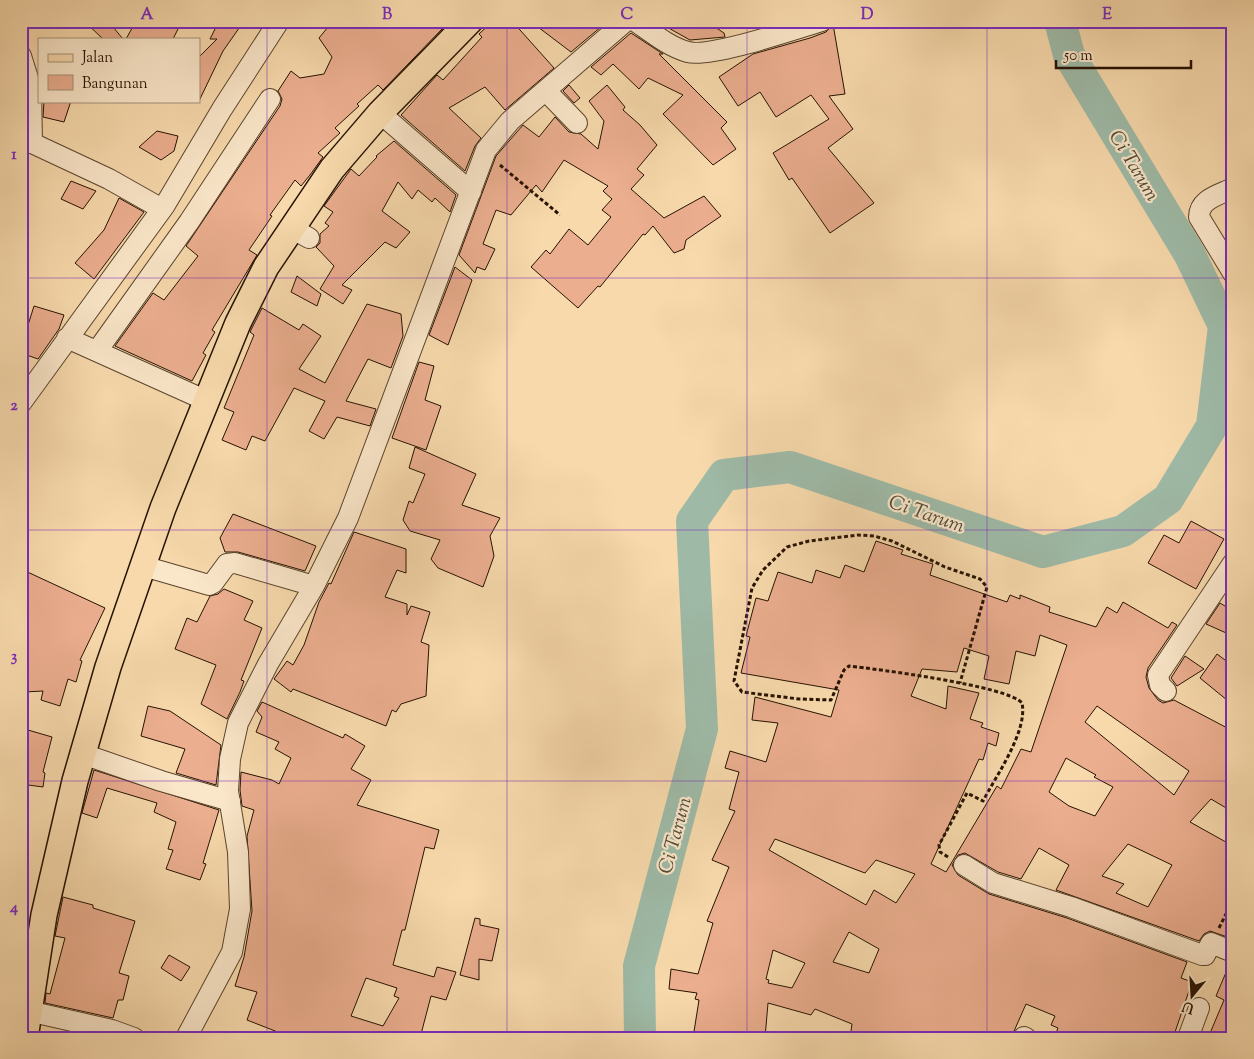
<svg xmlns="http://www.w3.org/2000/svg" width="1254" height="1059" font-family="'Sorts Mill Goudy',serif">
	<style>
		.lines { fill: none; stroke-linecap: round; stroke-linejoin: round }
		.river { stroke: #9ebaa7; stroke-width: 32 }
		.building { fill: #ebae8f; stroke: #261201; fill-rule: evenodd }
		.minor-casing { stroke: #5a442c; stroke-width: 22 }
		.major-casing { stroke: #261201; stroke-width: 28 }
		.path { stroke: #261201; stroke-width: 3; stroke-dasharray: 4 2.5; stroke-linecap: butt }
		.minor { stroke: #fae6c9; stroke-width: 20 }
		.major { stroke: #f7d9ac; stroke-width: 25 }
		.grid { fill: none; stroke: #7b2cbf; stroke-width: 1; stroke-opacity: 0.55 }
		.labels { text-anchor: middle; stroke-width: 4.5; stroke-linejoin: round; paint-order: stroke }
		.water-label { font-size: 20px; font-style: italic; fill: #504d3b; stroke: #fae6c9 }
		.neatline { fill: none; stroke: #7b2cbf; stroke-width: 2 }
		.grid-label { font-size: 16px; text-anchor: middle; font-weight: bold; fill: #7b2cbf }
	</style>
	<rect width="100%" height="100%" fill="#f7d9ac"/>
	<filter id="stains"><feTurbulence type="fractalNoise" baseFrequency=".004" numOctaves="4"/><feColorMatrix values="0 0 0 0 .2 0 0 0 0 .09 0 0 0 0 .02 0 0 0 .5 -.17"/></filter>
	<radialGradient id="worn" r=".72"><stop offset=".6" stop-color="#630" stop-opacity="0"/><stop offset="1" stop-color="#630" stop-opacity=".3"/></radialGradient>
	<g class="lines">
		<!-- river -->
		<path class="river" d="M640,1038L639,966L702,729L692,521L724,475L790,467L1043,552L1123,531L1168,499L1212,426L1224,326L1190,255L1069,55L1060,21"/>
	</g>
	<!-- building -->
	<path class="building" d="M84,21H108L123,39H103Z
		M136,21H182L173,39H126Z
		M219,21H244L223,51L199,101V57L217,39H210Z
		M333,21H432L442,29L383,90L378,85L357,104L359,106L335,128L340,133L318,153L323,157L310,175L301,186L295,180L270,215L272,216L249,250L257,255L212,330L215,332L203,353L206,355L192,381L115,346L153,293L164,300L198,256L186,246L280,106L282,99L278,91L291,71L300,78L324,74L332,57L319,38Z
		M493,21H512L554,68L505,110L485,87L449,108L481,138L475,146L465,171L401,115L437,75L443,80L482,37L479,34Z
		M530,21H608L571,52Z
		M656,21H706L724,33L725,37L690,40Z
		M833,24L845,94L829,96L853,129L828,148L874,203L830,233L792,178L789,180L773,153L829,119L811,95L776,117L760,92L738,106L719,77L753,54L810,38L826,32Z
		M631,33L663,54H659L727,122L721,128L736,149L713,165L663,114L683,95L648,78L639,89L613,64L601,75L591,67Z
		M569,85L580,98L574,103L563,91Z
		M607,85L625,107L623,110L640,125L657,145L637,169L644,175L631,189L664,218L704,196L721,216L686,240L684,249L674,253L653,226L645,235L643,234L600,287L598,286L578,308L531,267L546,250L550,254L569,229L588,245L611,217L602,210L612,199L603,191L608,186L564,160L542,192L536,185L511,215L496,210L483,244L495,249L485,270L477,267L475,273L459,255L496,156L523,125L539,137L555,117L569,132L581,134L598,149L604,121L589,101Z
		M44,101H71L64,122L43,117Z
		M157,131L178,136L174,151L161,160L139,147Z
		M394,141L456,195L450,212L435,198L432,202L418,190L412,199L398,182L382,211L410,232L396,248L385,242L342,285L352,290L343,304L320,289L334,266L316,247L320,243V234L329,226L325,223L333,212L324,206L351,169L359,176L377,157L376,156Z
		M71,181L96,191L83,209L61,199Z
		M119,198L144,212L94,279L75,263L104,230Z
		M455,267L472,280L448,345L429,335Z
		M297,276L321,294L317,306L291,292Z
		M367,304L401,314L403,336L391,368L368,359L346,401L376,409L370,426L337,417L324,439L309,431L325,401L294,388L265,441L252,436L246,450L222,440L234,412L224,408L254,335L250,332L262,308L299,330L303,324L321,336L299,369L325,383Z
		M34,306L64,315L59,329L38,359L21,353V323L28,325Z
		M419,362L434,366L425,400L441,406L426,450L392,438Z
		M415,447L476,474L462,505L500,518L490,536L494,556L483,587L438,568L431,559L440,540L410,531L403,520L409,501L413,503L425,474L409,468Z
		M233,514L316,546L305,571L238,552H225L220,538Z
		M1191,521L1224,539L1196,589L1148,563L1164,535L1179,543Z
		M354,532L406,549V573L397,570L385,597L407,604V615L411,606L430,612L421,642L429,645L426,696L401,704L396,712L392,710L386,726L293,689L291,692L274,679L287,661L293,665L304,645L319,602L329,583L331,584Z
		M876,541L903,550L901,554L933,564L930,575L1007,602L1010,595L1020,599V595L1050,607L1049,612L1096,627L1107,607L1117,613L1123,602L1168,628L1172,622L1177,625L1148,668L1146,677L1149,688L1158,700L1163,703L1174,700L1233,731V812L1211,799L1190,822L1233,846V939L1210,931L1204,934L1199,941L1056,890L1069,865L1039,848L1021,879L998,872L965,853L958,855L952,865L958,875L989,894L1067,918L1187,962L1181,978L1192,982L1173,1038H1054L1058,1028L1051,1025L1055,1016L1026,1004L1011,1038H850L852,1024L815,1009L811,1015L768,1003L765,1038H693L699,1000L695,999L697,993L669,989L671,969L698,974L713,923L707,921L729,867L712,860L735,811L729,809L739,772L725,768L730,751L766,762L778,723L752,720L755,697L831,717L839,690L741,673L750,637L746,636L756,598L768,601L778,572L812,583L816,570L840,578L845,565L864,572ZM1040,635L1067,645L1031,752L1021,749L1001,789L997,786L946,872L931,864L979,759L983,760L988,743L996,746L999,733L981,727L983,723L970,719L979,693L948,686L946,709L911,696L922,669L957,672L964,648L989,656L984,679L1009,684L1016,651L1035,656ZM1097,706L1189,771L1174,795L1085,722ZM1066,758L1096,775L1094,777L1113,787L1095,816L1069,806L1049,792ZM775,839L865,873L876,860L915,874L896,903L874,890L866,905L769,850ZM1128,844L1172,865L1148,907L1116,893L1124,884L1102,876ZM849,932L879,949L869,973L833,962ZM773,950L805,963L792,988L768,983L769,980L766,979Z
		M21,569L105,608L80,660L82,661L76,682L68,679L60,706L41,700L43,691L24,692L25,684L21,683Z
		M224,589L253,601L244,620L262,628L241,680L244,681L240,692L227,719L201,704L216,665L175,649L187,618L197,622L210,596L218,594Z
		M1220,603L1233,611V636L1206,624Z
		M1217,654L1233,666V705L1200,678Z
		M1185,656L1204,669L1177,686L1171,678Z
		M262,702L343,738L345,734L365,746L351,769L371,780L357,805L439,830L434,849L425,847L405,930H402L393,965L434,977L437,967L456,972L446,1000L431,996L420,1038H293L247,1020L257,992L235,986L244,957L252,911L247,836L254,810L242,806L240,790L241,772L272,780L279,784L291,758L275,749L279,742L256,732L262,717L257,711ZM366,978L397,988L394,996L399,998L383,1026L351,1016Z
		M148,706L170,711L221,745L216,785L176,773L185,749L141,736Z
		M21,728L52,737L43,772L45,773L43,787L21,784Z
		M94,770L219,810L203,863L206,864L200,880L166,869L173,850L168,849L176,822L154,812L157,803L107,788L97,818L82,813Z
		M63,897L93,905V908L135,921L119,973L129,976L123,1000H118L113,1018L45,1003L46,993L50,994L65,938L55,936Z
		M475,918L480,919V925L499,929L492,961L479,959V980L460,975Z
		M169,955L190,967L181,981L161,968Z
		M1230,963L1233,964V1038H1208L1224,1000L1216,996Z"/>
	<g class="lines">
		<!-- minor casing -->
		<g class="minor-casing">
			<path id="minor" d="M635,21C651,32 669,47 688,52C711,58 795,29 822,21
				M21,56L31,88L32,143
				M547,92L577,123
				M380,113L471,192
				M21,143H32L109,179L162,209
				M1233,188C1219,195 1199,199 1199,217L1233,273
				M293,229L309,238
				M67,338L205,400
				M97,351L189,222L270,99
				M21,403L165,205L222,109L279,21
				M143,566L209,585L213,583L227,564L235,563L314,586
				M1166,691L1160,685L1158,675L1233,563
				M83,754L161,781L230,801
				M964,865L993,883L1071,907L1202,955H1205L1211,943L1233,952
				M28,1011L112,1030L134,1038
				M1024,1037L1026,1038
				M186,1038L232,952L240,909L238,852L228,791L230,759L238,723L268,664L314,586L348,518L486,150L510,121L626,21
				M1188,1038L1199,1008"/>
		</g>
		<!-- major casing -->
		<g class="major-casing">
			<path id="major" d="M25,1038L44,915L75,781L108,667L163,508L238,323L266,267L332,169L380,113L470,21"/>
		</g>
		<!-- path -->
		<path class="path" d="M500,165L560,215
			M948,857L940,852L939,845L967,793L983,801C996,776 1028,731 1022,703C1008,686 876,669 849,666L844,670L831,700L799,699L742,692L734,681L752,588L763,570L787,547L809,541L858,535L874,536L892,541L945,567L980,579L987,587L960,683
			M1219,928L1233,900"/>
		<!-- minor -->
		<use href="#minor" class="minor"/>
		<!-- major -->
		<use href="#major" class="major"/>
	</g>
	<!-- grid -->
	<path class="grid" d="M267,21V1038M507,21V1038M747,21V1038M987,21V1038M21,278H1233M21,530H1233M21,781H1233"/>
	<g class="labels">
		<!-- water labels -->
		<g class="water-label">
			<text transform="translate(1135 165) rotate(59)" y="7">Ci Tarum</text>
			<text transform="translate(927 513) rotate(19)" y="7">Ci Tarum</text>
			<text transform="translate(674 835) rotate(-75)" y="7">Ci Tarum</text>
		</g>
	</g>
	<!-- margin -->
	<rect width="1254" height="1059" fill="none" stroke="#f7d9ac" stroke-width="55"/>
	<!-- legend -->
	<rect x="38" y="38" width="162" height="65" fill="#fae6c9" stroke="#a59179"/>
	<rect x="48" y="54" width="25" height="8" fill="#f7d9ac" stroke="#a59179"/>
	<text x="82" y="62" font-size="15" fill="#261201">Jalan</text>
	<rect x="48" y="75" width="25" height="15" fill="#ebae8f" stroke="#a59179"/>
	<text x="82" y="88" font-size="15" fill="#261201">Bangunan</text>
	<!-- north arrow -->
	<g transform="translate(1192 996) rotate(198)" stroke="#fae6c9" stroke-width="4" paint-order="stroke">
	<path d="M0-4L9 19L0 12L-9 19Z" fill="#261201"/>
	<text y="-8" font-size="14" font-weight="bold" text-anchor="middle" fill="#261201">U</text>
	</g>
	<!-- scale -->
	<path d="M1056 60v8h135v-8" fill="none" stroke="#261201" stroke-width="2.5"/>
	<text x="1064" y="60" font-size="15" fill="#261201" stroke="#fae6c9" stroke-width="4" paint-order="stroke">50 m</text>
	<rect x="28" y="28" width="1198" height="1004" class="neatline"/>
	<g class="grid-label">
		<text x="147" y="19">A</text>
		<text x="387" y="19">B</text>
		<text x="627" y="19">C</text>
		<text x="867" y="19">D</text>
		<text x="1107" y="19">E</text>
		<text x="14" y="159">1</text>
		<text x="14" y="410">2</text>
		<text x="14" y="661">3</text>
		<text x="14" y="912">4</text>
	</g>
	<rect width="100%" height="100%" filter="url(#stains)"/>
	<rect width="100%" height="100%" fill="url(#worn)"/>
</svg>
